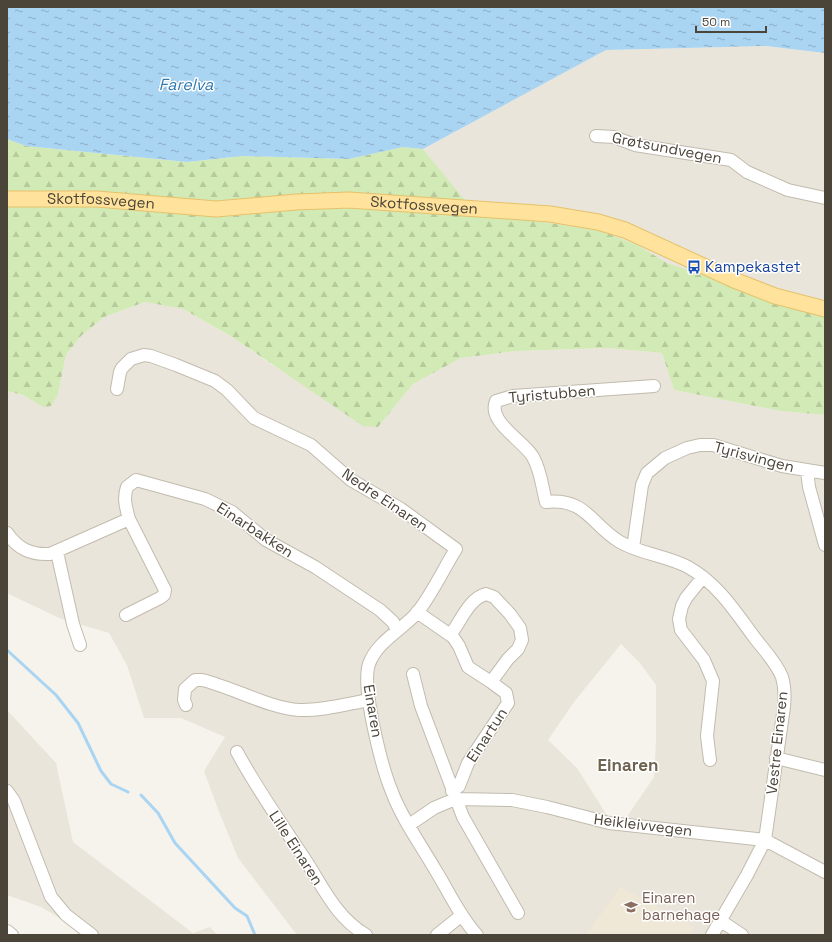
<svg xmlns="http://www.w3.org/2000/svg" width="832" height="942" font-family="'Space Grotesk',sans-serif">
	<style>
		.residential { fill: #eae5da; fill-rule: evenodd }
		.education { fill: #efe8d6 }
		.forest { fill: url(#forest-firs) }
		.water { fill: url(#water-ripples) }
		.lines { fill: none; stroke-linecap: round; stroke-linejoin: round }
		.stream { stroke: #a9d4f2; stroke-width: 3 }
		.minor-casing { stroke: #c2bbae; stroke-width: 14 }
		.major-casing { stroke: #e6c16a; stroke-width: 17 }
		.minor { stroke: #fff; stroke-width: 12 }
		.major { stroke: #ffe39c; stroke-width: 15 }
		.labels { text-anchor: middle; stroke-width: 3; stroke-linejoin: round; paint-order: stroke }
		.street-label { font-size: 15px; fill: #4b4439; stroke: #fff }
		.transit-label { font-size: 15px; fill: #164399; stroke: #fff; text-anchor: start }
		.education-label { font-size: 15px; fill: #785e54; stroke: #fff; text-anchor: start }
		.water-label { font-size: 16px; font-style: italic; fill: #2e7ab2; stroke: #fff }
		.quarter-label { font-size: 17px; font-weight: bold; fill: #6e6250; stroke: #fff }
	</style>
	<defs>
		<pattern id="forest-firs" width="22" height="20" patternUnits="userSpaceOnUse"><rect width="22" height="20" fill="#d2eab5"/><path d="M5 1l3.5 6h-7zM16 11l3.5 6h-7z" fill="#b6ca9c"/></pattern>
		<pattern id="water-ripples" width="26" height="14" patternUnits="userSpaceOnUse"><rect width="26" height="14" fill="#a9d4f2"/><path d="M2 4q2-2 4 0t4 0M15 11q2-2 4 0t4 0" fill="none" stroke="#8caec5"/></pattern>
	</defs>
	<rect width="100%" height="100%" fill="#f6f3ec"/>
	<!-- residential -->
	<path class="residential" d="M766,46L825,53V314L743,290L705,275L667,263L637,245L602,231L475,214L423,149L606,50Z
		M145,302L183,309L229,335L272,365L378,427L413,384L461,358L516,351L607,348L662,353L674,390L781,411L825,415V935H297L238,858L218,809L204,771L225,737L181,718H144L127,665L109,633L59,618L7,593V391L23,395L43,407L58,394L66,355L81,336L104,317ZM621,644L640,663L656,685V742L654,777L624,821L608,817L577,768L548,740L574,702Z
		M7,710L56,763L73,842L193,933L210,927L217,935H88L41,907L7,895Z"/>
	<!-- education -->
	<path class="education" d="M620,887L694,927L690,933L692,935H586Z"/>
	<!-- forest -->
	<path class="forest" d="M7,139L26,146L187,162L242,156L349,159L403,147L423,149L476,214L516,218L602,231L637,245L667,263L705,275L743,290L825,314V415L781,411L674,390L662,353L607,348L516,351L461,358L413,384L378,427L363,426L229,335L183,309L145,302L104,317L81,336L66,355L58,394L51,406L43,407L23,395L7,391Z"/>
	<!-- water -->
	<path class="water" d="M7,7H825V53L766,46L606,50L423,149L403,147L349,159L242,156L187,162L26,146L7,139Z"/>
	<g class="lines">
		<!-- stream -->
		<path class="stream" d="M7,650L56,695L78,723L101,771L111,784L128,792
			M141,795L158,813L175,843L235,908L247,916L255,935"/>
		<!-- minor casing -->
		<g class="minor-casing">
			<path id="minor" d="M596,136L614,137L635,145L731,160L747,172L788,190L825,198
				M654,386L513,396L496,401C487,422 524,441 533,457C541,471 542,487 546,502C587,498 591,525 620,542C641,554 667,556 688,567C717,583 735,611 754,637C764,650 776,662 782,677C785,687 785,697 784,707L765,840L747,875L712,935
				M117,389L120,372L122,368L131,359L144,355L151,356L176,365L215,381L227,390L254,418L311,445L351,480L401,509L456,549C444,568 430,598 416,614C401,630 377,642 369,664C361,687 382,768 392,792C402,819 421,845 436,871C449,892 460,917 477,935
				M807,471L809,487L825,545
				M7,533C18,549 31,555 50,554L129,519
				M633,548L642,485L647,473L665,458L687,448L700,445H713L782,466L825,473
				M57,552L73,624L80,645
				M703,577L686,598L682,606L679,619L681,630L704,660L713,681L707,736L710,760
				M417,612L453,637L459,646L468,667L491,682L508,659L518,649L522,640L520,628L510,614L494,597L486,594C468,599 461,622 450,635
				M126,615L160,598L164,595L165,590L129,519C126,508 123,498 127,487L136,480L205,499L232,512L266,540L315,567L380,610L393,622L397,630
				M413,674L421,706L463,817L518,913
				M186,705L184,700L185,689L195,680H202C232,687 269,708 299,710C322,711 347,704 369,700
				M237,752C257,789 279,820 302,855C322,884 334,916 366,935
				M776,758L825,770
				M7,791L14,801L51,897L66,915L92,935
				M452,791L459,786L468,763L508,703L506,693L491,682
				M409,825L434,808L455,799L512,800L547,807L609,823L765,840L825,872
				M721,921L742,935
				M7,931L12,935
				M437,935L462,915"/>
		</g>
		<!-- major casing -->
		<g class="major-casing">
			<g id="major">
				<path id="s1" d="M7,199H97L216,209L296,202L349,200L550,214L598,222L625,230L734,280L775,296L825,309"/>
			</g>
		</g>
		<!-- minor -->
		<use href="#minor" class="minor"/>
		<!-- major -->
		<use href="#major" class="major"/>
	</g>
	<!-- icons -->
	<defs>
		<g id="bus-bare" transform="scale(1.08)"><path d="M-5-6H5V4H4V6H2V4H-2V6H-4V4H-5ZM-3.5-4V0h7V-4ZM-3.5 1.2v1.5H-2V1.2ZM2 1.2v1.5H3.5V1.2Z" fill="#1a4fb4" stroke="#fff" stroke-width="2.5" paint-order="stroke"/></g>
		<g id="school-bare" transform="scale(1.08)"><path d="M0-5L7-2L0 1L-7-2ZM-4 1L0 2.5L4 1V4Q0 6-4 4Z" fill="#8d6e63" stroke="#fff" stroke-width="2.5" paint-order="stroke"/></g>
	</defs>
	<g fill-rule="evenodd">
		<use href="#bus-bare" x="694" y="267"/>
		<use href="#school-bare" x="631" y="907"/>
	</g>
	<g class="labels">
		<!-- street labels -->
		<g class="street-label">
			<text transform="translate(667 148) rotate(11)" y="5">Grøtsundvegen</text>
			<text dy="5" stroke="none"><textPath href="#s1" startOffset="94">Skotfossvegen</textPath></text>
			<text dy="5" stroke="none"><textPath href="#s1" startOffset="418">Skotfossvegen</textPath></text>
			<text transform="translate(552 394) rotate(-5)" y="5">Tyristubben</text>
			<text transform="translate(754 457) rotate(15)" y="5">Tyrisvingen</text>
			<text transform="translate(385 500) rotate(34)" y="5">Nedre Einaren</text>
			<text transform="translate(255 530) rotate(33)" y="5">Einarbakken</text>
			<text transform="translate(373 711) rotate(80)" y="5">Einaren</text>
			<text transform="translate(487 735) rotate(-57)" y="5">Einartun</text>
			<text transform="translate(777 743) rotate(-84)" y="5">Vestre Einaren</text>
			<text transform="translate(643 825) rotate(7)" y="5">Heikleivvegen</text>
			<text transform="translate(296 848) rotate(57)" y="5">Lille Einaren</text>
		</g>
		<!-- transit labels -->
		<g class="transit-label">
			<text x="705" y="272">Kampekastet</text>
		</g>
		<!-- education labels -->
		<g class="education-label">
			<text x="642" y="903">Einaren<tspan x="642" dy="17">barnehage</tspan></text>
		</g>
		<!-- water labels -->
		<g class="water-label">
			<text x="186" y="90">Farelva</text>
		</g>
		<!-- quarter labels -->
		<g class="quarter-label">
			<text x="628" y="771">Einaren</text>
		</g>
	</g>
	<!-- border -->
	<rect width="832" height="942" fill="none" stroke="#4b4439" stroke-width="16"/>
	<!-- scale -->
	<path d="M696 26v6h70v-6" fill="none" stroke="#4b4439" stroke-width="2"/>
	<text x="702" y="26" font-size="12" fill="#4b4439" stroke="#ffffff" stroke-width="3" paint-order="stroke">50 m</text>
</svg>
